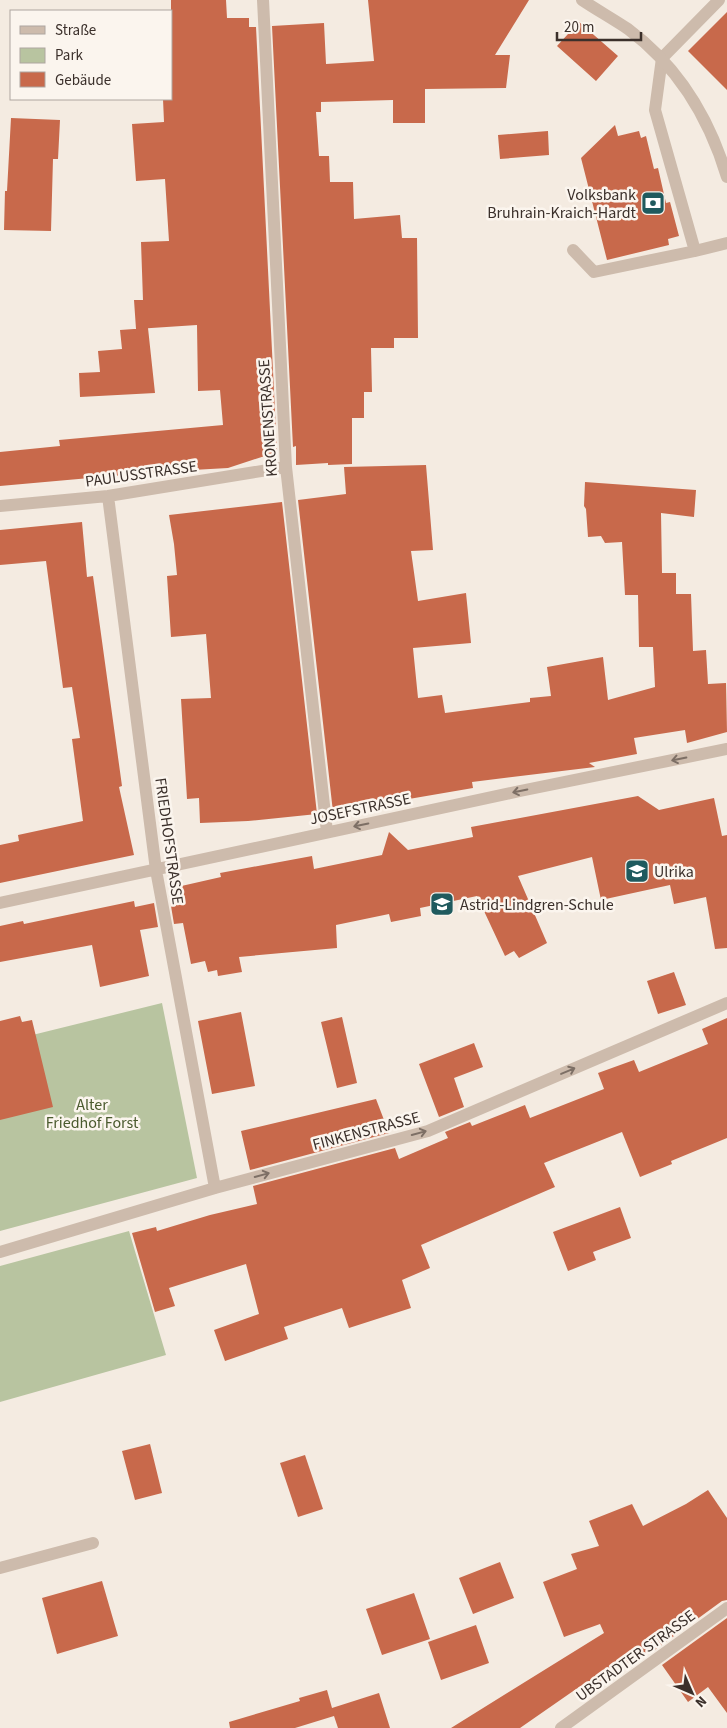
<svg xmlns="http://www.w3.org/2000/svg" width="727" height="1728" font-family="'Source Sans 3',sans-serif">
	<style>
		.green { fill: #b8c4a0 }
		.building { fill: #c8694b }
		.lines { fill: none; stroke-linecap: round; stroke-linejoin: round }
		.service { stroke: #cdbbac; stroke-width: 12 }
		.minor { stroke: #cdbbac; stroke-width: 12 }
		.tertiary { stroke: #cdbbac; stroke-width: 12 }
		.oneway { stroke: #7d6f65 }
		.labels { text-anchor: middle; stroke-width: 5; stroke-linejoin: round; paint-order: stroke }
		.poi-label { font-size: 16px; fill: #3b302b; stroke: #fbf5ee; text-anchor: start }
		.street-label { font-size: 16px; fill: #3b302b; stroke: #fbf5ee }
		.park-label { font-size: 16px; fill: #4a5a2e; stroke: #fbf5ee }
	</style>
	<rect width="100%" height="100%" fill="#f4ebe1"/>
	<!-- green -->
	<path class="green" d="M162,1003L197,1178L0,1231V1043Z
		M129,1231L166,1355L0,1402V1266Z"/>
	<!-- building -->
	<path class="building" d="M171,0H226L227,18H249V27H256L277,452L228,468L157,472L0,486V452L60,446L59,440L223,425L220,390L198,391L197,325L136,329L134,300H143L141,242L169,241L165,179L136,181L132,124L164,122L163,99H171Z
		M368,0H529L495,55H510L506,88L425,89V123H393V100L321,102V112H316L319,156H329L330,182H353L354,219L400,215L402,238H417L418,338H394V348H371L372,392H364V418H352V464L328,465V463L296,465V446L293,447L272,26L324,23L326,64L374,61Z
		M727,12V90L688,51Z
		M579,22L618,56L596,81L557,46Z
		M11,118L60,120L58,159H53L51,231L4,230L5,191H7Z
		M615,125L618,136L639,131L641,138L646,136L654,169L658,168L666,203L670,202L679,236L668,239L669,245L607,260L581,158Z
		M548,131L549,155L500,159L498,135Z
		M148,328L155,393L80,397L79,373L100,372L98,351L122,349L120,330Z
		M426,465L433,550L411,551L418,601L466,593L471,643L413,648L418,698L442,695L445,713L530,702V698L551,696L547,667L603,657L608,700L655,687L653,647H639L638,595H625L622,542L605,543L601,536L588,537L586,509L584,506L585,482L696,490L694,517L661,513L662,573H676V594H691L693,651L706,650L708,684L726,683L727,732L687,743L685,730L634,738L637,754L589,763L595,767L472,782L473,788L333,812L298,500L346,494L344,467Z
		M282,502L317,814L248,821L200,823L199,798L187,799L181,699L211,698L206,634L171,637L167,576L177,575L174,544L169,515Z
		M82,522L87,577L93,576L122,786L119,787L134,855L0,883V845L19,841L18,835L83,821L72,739L80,738L72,687L63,688L46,561L0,565V530Z
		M638,796L659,810L714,798L722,836L727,835V948L715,949L706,897L674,904L670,885L601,900L592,857L518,876L547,943L519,958L514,951L505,956L477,896L420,908L421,916L391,922L389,914L336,925L337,948L239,957L242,972L218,976L217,970L208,972L205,961L191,964L183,923L174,924L170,900L179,898L177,887L221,877L220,873L312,856L314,869L382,855L389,832L408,850L473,837L471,827Z
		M134,901L135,907L154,903L158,927L140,930L149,976L100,987L92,945L0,962V926L23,921L24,924Z
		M674,972L686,1005L658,1014L647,981Z
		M241,1012L255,1086L212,1094L198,1021Z
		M20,1016L22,1022L32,1020L53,1107L0,1120V1021Z
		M342,1017L357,1083L337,1088L321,1022Z
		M727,1018V1138L671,1161L672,1164L640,1177L622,1132L544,1163L555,1187L421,1245L430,1268L402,1280L411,1308L349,1328L342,1308L284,1327L288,1339L225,1361L214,1330L259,1314L246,1264L169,1288L175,1306L155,1312L132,1233L156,1227L157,1231L210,1215L257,1204L253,1186L395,1148L399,1159L448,1138L445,1132L470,1122L472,1126L525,1105L530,1118L604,1089L598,1073L634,1060L639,1072L708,1044L702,1029Z
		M474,1043L483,1067L454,1078L464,1107L439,1117L419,1064Z
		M376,1099L389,1133L250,1170L241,1131Z
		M620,1207L631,1238L593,1252L596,1260L568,1271L553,1232Z
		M150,1444L162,1493L135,1500L122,1451Z
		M305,1455L323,1509L298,1517L280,1463Z
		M708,1490L727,1518V1600L722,1601L652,1652L650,1650L609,1675L610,1677L584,1696L579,1687L520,1728H451L604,1633L600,1624L564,1637L543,1582L577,1569L571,1554L599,1546L589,1521L632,1504L643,1526L686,1504Z
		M500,1562L514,1598L473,1614L459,1578Z
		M102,1581L118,1636L57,1654L42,1598Z
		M414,1593L430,1639L382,1655L366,1609Z
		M727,1618V1713L708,1687L688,1702L662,1665Z
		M476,1625L489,1663L441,1680L428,1642Z
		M327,1690L332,1708L379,1693L390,1728H338L334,1716L295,1728H230L229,1722L300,1701L299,1698Z"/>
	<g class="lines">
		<!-- service -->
		<path class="service" d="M662,58L655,110L695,251
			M573,250L594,272L695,251L727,243"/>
		<!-- minor -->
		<path class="minor" d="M263,0L286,467L327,832
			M662,58L719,0
			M108,496L156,870L215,1188
			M0,506L108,496L286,467
			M0,903L520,791L727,749
			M0,1252L215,1188L428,1131L727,1003
			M0,1568L93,1543
			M561,1728L727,1608"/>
		<!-- tertiary -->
		<path class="tertiary" d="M582,0C597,10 613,19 628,29C679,67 709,117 727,177"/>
	</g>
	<!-- one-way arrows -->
	<defs><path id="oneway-shaft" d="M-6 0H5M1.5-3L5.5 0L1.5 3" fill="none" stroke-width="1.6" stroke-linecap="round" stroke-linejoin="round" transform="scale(1.25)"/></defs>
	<g class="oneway">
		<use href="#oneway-shaft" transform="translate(679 759) rotate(169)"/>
		<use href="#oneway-shaft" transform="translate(520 791) rotate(168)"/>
		<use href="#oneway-shaft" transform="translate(361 825) rotate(168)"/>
		<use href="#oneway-shaft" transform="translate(568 1071) rotate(-23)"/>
		<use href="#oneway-shaft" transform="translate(419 1133) rotate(-15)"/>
		<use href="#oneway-shaft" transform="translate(262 1175) rotate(-15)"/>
	</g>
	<!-- icons -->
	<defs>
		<g id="bank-square" transform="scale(1.25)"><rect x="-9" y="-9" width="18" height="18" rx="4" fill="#1f5a5e" stroke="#fbf5ee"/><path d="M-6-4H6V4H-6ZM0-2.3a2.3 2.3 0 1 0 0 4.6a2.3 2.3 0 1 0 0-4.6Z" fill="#fff"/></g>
		<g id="school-square" transform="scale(1.25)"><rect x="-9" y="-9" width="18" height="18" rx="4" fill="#1f5a5e" stroke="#fbf5ee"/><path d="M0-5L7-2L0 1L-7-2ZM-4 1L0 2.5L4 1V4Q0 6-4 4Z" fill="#fff"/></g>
	</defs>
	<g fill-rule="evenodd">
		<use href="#bank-square" x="653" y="203"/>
		<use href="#school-square" x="637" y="871"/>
		<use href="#school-square" x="442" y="904"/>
	</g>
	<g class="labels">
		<!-- poi labels -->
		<g class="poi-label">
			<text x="636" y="200" text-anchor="end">Volksbank<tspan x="636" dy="18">Bruhrain-Kraich-Hardt</tspan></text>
			<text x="654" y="877">Ulrika</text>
			<text x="460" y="910">Astrid-Lindgren-Schule</text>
		</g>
		<!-- street labels -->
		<g class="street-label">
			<text transform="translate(267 418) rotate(-94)" y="6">KRONENSTRASSE</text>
			<text transform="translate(141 473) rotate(-8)" y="6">PAULUSSTRASSE</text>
			<text transform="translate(360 808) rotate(-12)" y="6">JOSEFSTRASSE</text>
			<text transform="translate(170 841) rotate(82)" y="6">FRIEDHOFSTRASSE</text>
			<text transform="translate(366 1130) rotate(-15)" y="6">FINKENSTRASSE</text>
			<text transform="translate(635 1655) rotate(-36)" y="6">UBSTADTER STRASSE</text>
		</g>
		<!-- park labels -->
		<g class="park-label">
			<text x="92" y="1110">Alter<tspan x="92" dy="18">Friedhof Forst</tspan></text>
		</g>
	</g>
	<!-- legend -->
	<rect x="10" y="10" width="162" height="90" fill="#fbf5ee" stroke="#aea6a0"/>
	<rect x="20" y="26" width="25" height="8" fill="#cdbbac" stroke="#aea6a0"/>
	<text x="55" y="35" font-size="15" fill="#3b302b">Straße</text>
	<rect x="20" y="48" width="25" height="15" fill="#b8c4a0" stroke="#aea6a0"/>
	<text x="55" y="60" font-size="15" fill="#3b302b">Park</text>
	<rect x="20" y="72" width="25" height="15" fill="#c8694b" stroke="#aea6a0"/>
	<text x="55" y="85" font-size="15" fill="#3b302b">Gebäude</text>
	<!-- north arrow -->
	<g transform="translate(692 1693) rotate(135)" stroke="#fbf5ee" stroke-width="4" paint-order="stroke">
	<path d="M0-4L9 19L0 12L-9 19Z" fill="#3b302b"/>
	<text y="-8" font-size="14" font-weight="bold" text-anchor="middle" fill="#3b302b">N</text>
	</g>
	<!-- scale -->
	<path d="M557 32v8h84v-8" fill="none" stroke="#3b302b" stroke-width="2.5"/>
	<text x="564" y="32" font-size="15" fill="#3b302b" stroke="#fbf5ee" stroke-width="4" paint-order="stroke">20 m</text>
</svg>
